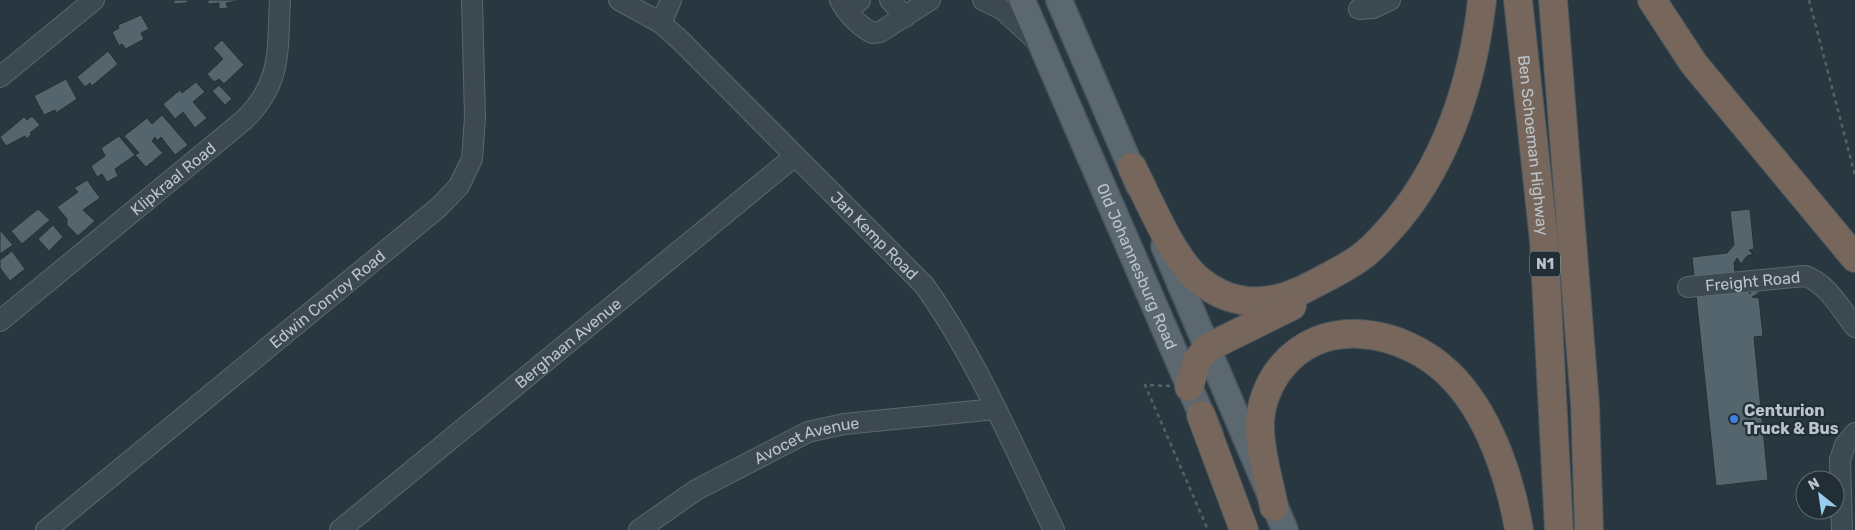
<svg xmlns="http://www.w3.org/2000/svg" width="1855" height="530" font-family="Rubik,sans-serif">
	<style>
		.building { fill: #54656d; stroke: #243038 }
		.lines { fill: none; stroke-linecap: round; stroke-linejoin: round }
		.minor-casing { stroke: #5b676e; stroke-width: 22 }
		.major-casing { stroke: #4a555d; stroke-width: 28 }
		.highway-casing { stroke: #48545b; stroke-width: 30 }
		.path { stroke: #506463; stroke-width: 2.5; stroke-dasharray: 4 4; stroke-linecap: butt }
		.minor { stroke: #3d4950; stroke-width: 20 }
		.major { stroke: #5b6870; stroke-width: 25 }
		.highway { stroke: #76665b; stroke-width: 28 }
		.shop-dot { fill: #3f7fe0; stroke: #222e36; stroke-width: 2 }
		.labels { text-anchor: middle; stroke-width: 4.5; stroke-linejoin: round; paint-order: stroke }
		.shield { fill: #222e36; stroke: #8c979e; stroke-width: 1 }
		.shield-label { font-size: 15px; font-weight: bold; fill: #bac4cb }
		.street-label { font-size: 16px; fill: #bac4cb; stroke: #222e36 }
		.poi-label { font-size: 16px; font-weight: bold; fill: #bac4cb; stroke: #222e36; text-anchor: start }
	</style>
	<rect width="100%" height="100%" fill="#293840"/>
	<!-- building -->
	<path class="building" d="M174,0H188L187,3L174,4Z
		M208,0H238V1L226,3L228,8L219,9V3L208,4Z
		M141,15L149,29L141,33L144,39L126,49L122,44L119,46L112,32L119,28L118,25Z
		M222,40L244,65L224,84L219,79L214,82L207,74L223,59L213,48Z
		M108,51L118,64L92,86L90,83L85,87L77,77Z
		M66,79L77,99L56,113L55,110L44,115L34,96Z
		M196,82L205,92L193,102L207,118L195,128L183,112L175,119L163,104L180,90L182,93Z
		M219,85L232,99L225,105L212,91Z
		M162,115L188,145L175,155L161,137L157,141L155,137L152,141L163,153L146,167L135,155L139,153L124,136L147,118L152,124Z
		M32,116L40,125L30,133L32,134L26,139L25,136L6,146L0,137L24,117L27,120Z
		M119,136L135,155L115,169L118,176L107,182L102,174L97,177L91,166L105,156L101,148Z
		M87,180L100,198L83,210L95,221L78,236L67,225V219L57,207L78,192L74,188Z
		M38,209L50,220L22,244L11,231Z
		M1750,209L1754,249L1749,250L1753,254L1747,256L1741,264L1737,258L1734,263L1735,273L1694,277L1692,257L1727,253L1734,245L1730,211Z
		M53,225L63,237L49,251L38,239Z
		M0,230L13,245L0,254Z
		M12,251L25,269L10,281L0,268V260Z
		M1752,288L1759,293L1752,297L1759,298L1763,336L1754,337L1768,480L1716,486L1696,296L1748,291L1750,294Z"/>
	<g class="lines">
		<!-- minor casing -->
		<g class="minor-casing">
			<g id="minor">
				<path id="s1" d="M619,0L661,23L681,41L924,285C976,357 1015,450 1054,530"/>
				<path d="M840,0C848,15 858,25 872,33L880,32L930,0"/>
				<path d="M890,0L905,17"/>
				<path d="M983,0L1003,10L1038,42"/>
				<path d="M1359,9L1373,8L1390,0"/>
				<path d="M847,11L860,0"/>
				<path d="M661,23L671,0"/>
				<path d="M0,77L94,0"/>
				<path id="s2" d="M1688,287L1805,276C1827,283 1841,309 1855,327"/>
				<path id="s3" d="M0,321L244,120C283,82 277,50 280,0"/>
				<path id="s4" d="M46,530L439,207L459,186L472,159L475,117L472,0"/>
				<path id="s5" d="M340,530L795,156"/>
				<path id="s6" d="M639,530L696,490L808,432L844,424L996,409"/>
				<path d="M1842,530L1840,460L1845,445L1855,433"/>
			</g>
		</g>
		<!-- major casing -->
		<g class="major-casing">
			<g id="major">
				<path id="s7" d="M1022,0L1210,434"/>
				<path d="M1059,0L1139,186"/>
				<path d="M1164,246L1285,530"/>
			</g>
		</g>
		<!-- highway casing -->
		<g class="highway-casing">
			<g id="highway">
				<path id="s8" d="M1518,0L1544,241L1559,530"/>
				<path d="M1553,0L1585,404L1589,530"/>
				<path d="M1652,0L1694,64L1855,258"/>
				<path d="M1132,167C1149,200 1172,258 1199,280C1234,309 1274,306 1312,285C1328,277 1346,268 1361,257C1371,250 1380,240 1388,231C1445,169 1473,83 1482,0"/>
				<path d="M1189,387L1197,361L1207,348L1292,306"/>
				<path d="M1201,415L1244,530"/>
				<path d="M1274,507C1269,480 1259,449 1260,421C1261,403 1269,383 1280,369C1323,314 1403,330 1448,373C1488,411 1510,477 1519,530"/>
			</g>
		</g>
		<!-- path -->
		<path class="path" d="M1809,0L1855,175
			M1170,386L1145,385L1208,530"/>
		<!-- minor -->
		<use href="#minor" class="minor"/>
		<!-- major -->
		<use href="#major" class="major"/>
		<!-- highway -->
		<use href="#highway" class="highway"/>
	</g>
	<!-- markers -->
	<circle class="shop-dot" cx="1734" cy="419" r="5"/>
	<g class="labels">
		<!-- shield labels -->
		<rect class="shield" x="1530" y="251.5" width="30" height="25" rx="4"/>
		<g class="shield-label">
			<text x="1545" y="269">N1</text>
		</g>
		<!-- street labels -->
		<g class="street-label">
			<text dy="6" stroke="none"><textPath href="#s8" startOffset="146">Ben Schoeman Highway</textPath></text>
			<text dy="6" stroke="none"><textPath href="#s3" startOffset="224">Klipkraal Road</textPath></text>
			<text dy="6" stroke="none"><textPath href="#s1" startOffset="349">Jan Kemp Road</textPath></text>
			<text dy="6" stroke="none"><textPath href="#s7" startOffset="290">Old Johannesburg Road</textPath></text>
			<text dy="6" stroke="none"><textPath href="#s2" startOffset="65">Freight Road</textPath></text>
			<text dy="6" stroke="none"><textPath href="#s4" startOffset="364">Edwin Conroy Road</textPath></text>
			<text dy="6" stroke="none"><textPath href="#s5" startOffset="295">Berghaan Avenue</textPath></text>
			<text dy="6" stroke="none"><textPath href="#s6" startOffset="192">Avocet Avenue</textPath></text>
		</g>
		<!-- poi labels -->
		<g class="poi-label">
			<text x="1744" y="416">Centurion<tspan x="1744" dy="18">Truck &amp; Bus</tspan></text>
		</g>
	</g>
	<!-- north arrow -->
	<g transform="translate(1820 495) rotate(330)"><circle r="24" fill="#222e36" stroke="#5f6a72"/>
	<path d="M0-4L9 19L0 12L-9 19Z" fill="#99cdf0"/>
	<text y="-8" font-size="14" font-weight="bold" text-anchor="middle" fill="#bac4cb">N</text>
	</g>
</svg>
